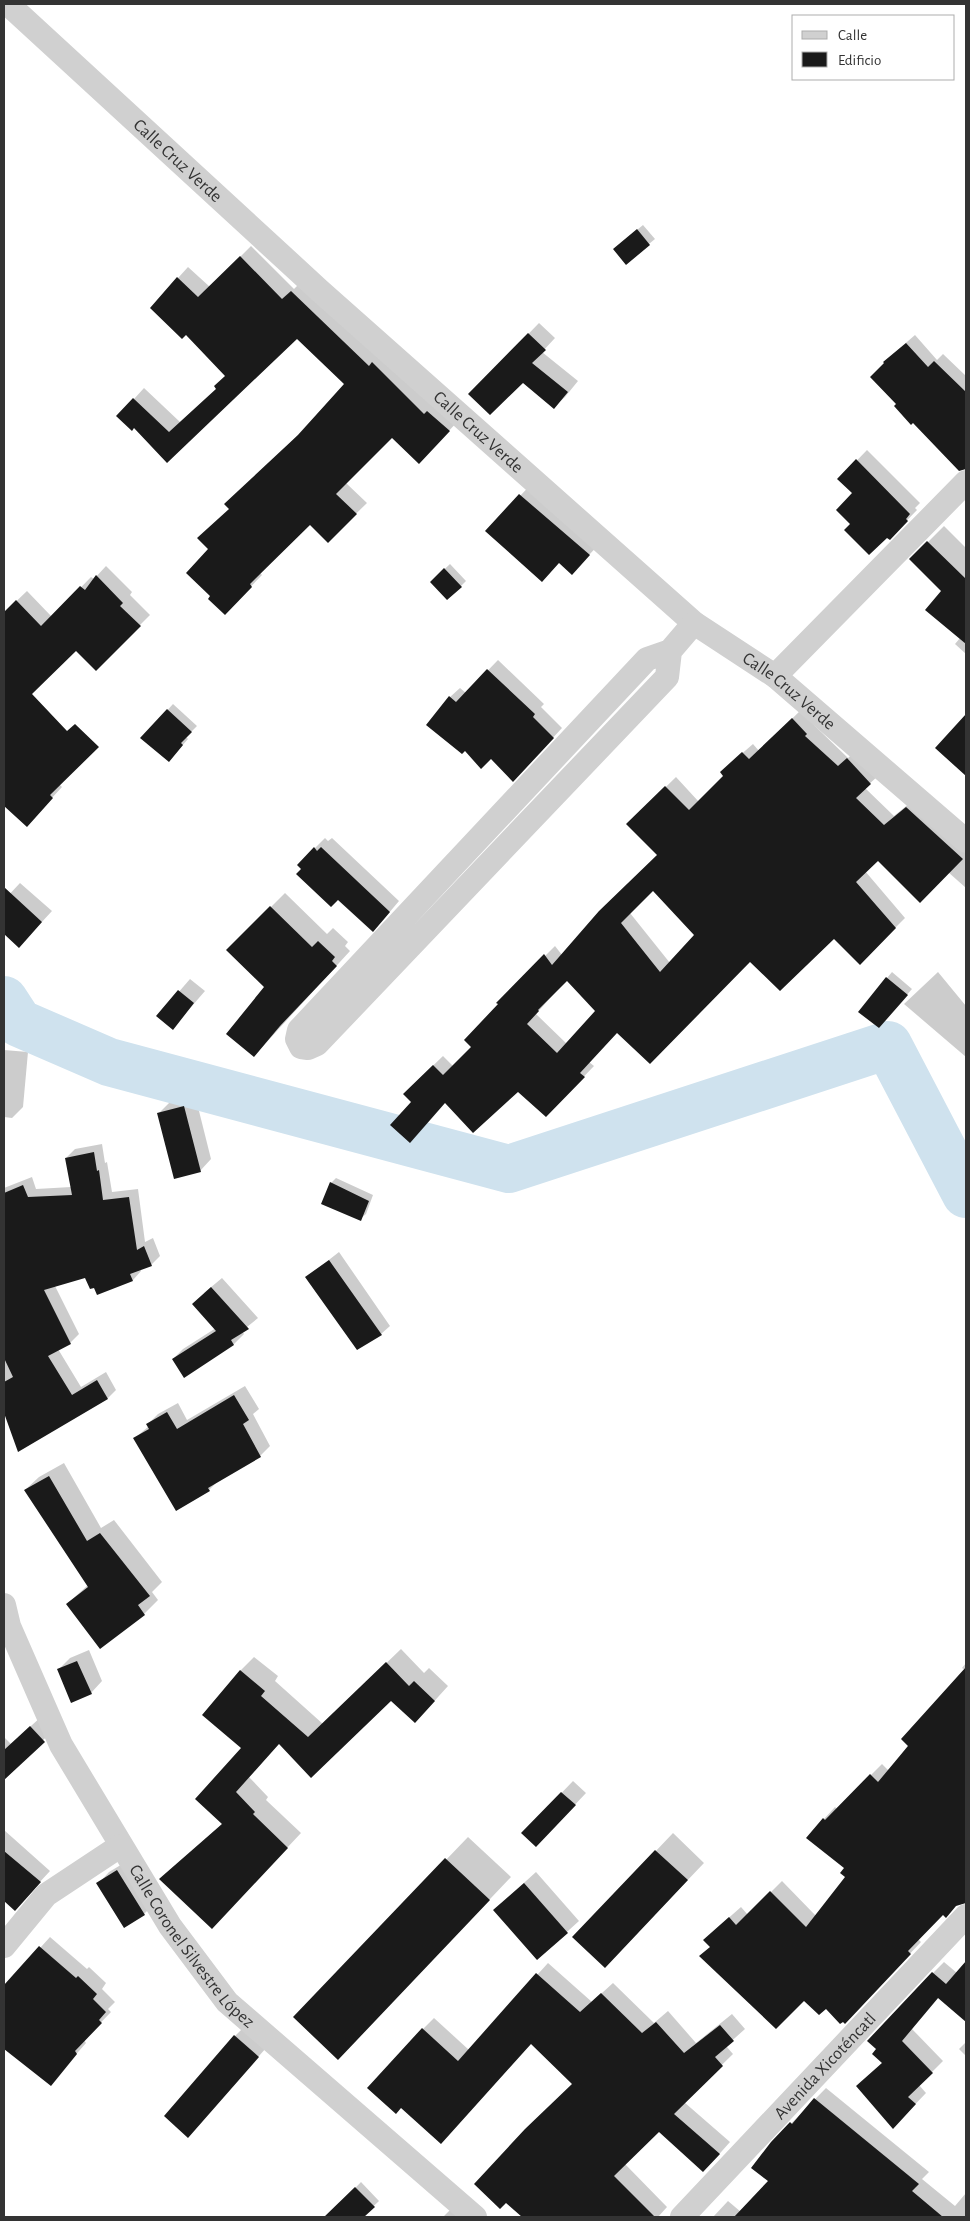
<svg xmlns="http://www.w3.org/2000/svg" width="970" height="2221" font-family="'Alegreya Sans',sans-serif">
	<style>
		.shadow { fill: #0003; fill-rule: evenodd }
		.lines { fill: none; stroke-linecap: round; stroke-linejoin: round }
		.river { stroke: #cfe2ee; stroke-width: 48 }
		.building { fill: #1a1a1a; fill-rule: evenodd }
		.minor { stroke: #d0d0d0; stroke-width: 24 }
		.labels { text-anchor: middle; stroke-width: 5; stroke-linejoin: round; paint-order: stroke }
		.street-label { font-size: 18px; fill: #333; stroke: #fff }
	</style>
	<rect width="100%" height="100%" fill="#fff"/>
	<!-- shadow -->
	<path class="shadow" d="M643,225L655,239L626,263L620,244Z
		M251,246L294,289L302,281L460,419L430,451L392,437L346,483L367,503L328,541L310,524L260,573L262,575L225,613L212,596L210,549L230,508L345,384L297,337L167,461L134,399L144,388L180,422L217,388L226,376L178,278L188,267L210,287Z
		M539,323L555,338L542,352L578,381L565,397L554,407L523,381L470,394Z
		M915,335L937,360L943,354L966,376V458L957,467L898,404L893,354Z
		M867,450L920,503L915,508L917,510L890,538L851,524L854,493L839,479Z
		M537,478L606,537L572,573L559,562L487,531Z
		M944,526L966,548V654L955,644L960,638L943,591L911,559Z
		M450,564L466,581L461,586L431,582Z
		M106,566L132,592L130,595L150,615L96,669L76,649L31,694L4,666V584L5,612L27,591L52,617L91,577L94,579Z
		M498,660L544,704L541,707L562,728L523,770L491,758L465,750L450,697L460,688L466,693Z
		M4,701L77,767L59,784L62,787L27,825L4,804Z
		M173,704L197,726L186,737L188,739L174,755L142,738Z
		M802,709L814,725L848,758L857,750L880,774L865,788L894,816L916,798L966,844V888L948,872L878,859L865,871L905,918L860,963L834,937L750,960L617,1032L589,1062L594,1066L546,1116L518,1090L446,1102H413L414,1084L443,1056L453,1066L473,1047L499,1004L498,1003L555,946L562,955L658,855L628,824L676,777L699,802L725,776L731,763L753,744L759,751ZM653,889L696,935L670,963L630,913ZM567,979L597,1011L567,1044L536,1014Z
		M966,717V774L937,748Z
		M325,838L328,841L332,838L399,901L383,920L298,865Z
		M20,883L52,911L29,936L4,935V900Z
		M285,893L327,934L333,928L348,942L345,946L350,951L254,1056L266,987L228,950Z
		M892,972L912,989L884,1021L887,978Z
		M938,972L966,1006V1057L904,1004Z
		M190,979L205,991L173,1028L158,1016Z
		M4,1050L28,1052L23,1107L12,1118L4,1117Z
		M195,1095L211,1159L200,1171L159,1113L170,1102Z
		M102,1144L105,1163L107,1162L112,1192L138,1189L145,1242L153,1238L160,1256L151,1265L140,1269L141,1271L133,1280L94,1286L86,1276L55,1286L79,1334L70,1343L58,1349L81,1387L106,1372L116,1390L108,1398L19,1450L4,1409L5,1400L4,1396V1251L6,1250L4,1245V1188L32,1177L36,1189L71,1187L66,1158L75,1149Z
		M336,1178L373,1195L366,1214L360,1219L331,1183Z
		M339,1252L390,1326L381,1334L307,1277Z
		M222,1278L258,1318L242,1331L244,1334L234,1344L184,1376L173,1359L183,1349L216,1328L204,1293Z
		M245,1386L259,1409L253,1414L270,1446L260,1456L218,1481L209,1490L135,1438L149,1426L148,1424L158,1414L178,1403L187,1420Z
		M64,1463L101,1528L114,1520L162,1582L152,1592L158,1600L144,1614L100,1647L67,1604L88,1585L25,1490L39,1477Z
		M401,1649L424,1673L429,1668L448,1686L429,1707L391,1699L311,1776L279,1743L249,1777L268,1797L266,1800L301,1833L226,1913L161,1879L223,1823L243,1748L240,1671L254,1657L278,1676L275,1681L323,1724Z
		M89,1650L102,1681L91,1693L58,1670L70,1658Z
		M966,1663V1902H962L943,1914L918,1939L921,1942L856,2011L826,2007L804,1999L711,1947L716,1929L741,1907L748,1915L782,1881L816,1916L847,1877L846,1868L824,1819L835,1807L837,1809L882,1764L889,1771L965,1670L962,1668Z
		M42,1716L54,1729L4,1780V1737L11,1744Z
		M573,1781L586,1793L536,1846L523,1833Z
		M4,1830L50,1871L15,1909L4,1900Z
		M673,1833L704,1863L622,1949L574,1937Z
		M468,1837L511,1877L360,2036L295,2017Z
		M129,1860L156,1902L144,1914L98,1884L109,1872Z
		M536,1872L579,1921L537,1959L506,1899Z
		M50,1937L87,1969L89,1967L106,1983L102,1989L115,2002L108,2009L111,2012L84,2040L86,2043L50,2084L4,2047V1988Z
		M944,1962L957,1973L966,1963V2021L939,1997L912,2029L943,2061L919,2085L926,2093L904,2116L857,2086L883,2062L933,1973Z
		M548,1963L592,2002L613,1983L654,2023L668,2011L696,2043L732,2014L745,2029L726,2046L733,2054L684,2102L730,2142L714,2160L659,2130L625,2164L667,2207L658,2217H523L506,2201L574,2084L532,2042L441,2143L423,2029L434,2018L469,2050Z
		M243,2028L266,2048L197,2127L235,2036Z
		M966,2042V2056L959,2049Z
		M826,2088L929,2172L922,2179L955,2206L966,2193V2217H713L728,2201L741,2212L770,2181L772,2143Z
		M361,2182L379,2201L362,2217H342L334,2210Z
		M453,2207L471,2217H443Z"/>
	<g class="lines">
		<!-- river -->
		<path class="river" d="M4,1000L19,1023L109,1062L509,1169L888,1045L966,1194"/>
	</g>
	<!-- building -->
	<path class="building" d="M637,229L650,245L626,265L613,249Z
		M240,256L282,299L291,291L369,366L372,362L424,414L427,411L450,431L419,464L392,438L336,494L357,514L328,543L310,525L250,584L252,587L225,615L208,599L210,596L186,573L208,549L197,538L229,509L224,504L298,435L344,384L297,339L167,463L134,428L132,431L116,416L133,398L169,432L216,389L214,386L225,376L186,335L182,339L150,308L177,277L198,297Z
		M528,333L546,350L532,363L568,392L554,409L523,383L490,415L468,394Z
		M906,343L928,367L934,361L966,392V469L959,471L913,423L911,425L894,406L896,404L870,377L884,363L883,362Z
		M856,459L910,514L906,519L908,521L890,540L887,538L869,555L844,530L850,524L836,510L852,493L837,479Z
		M519,494L590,555L572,575L559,563L542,582L485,531Z
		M927,541L966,579V644L925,610L941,591L909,559Z
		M444,568L462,587L447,600L430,582Z
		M96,575L123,603L120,606L141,626L96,671L76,651L32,694L67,731L75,724L99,747L50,795L53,798L27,827L4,806V612L16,600L41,626L80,586L85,590Z
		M487,669L535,714L533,717L554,738L513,782L491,759L481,769L465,751L462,754L426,725L449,696L456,702Z
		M167,709L192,732L181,743L183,745L169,762L140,738Z
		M966,714V776L935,748Z
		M792,718L807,734L805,736L838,766L847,758L871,784L856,798L884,825L906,807L963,859L920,903L878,861L856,882L896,928L860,965L834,939L780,991L750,962L650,1064L617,1033L580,1073L585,1077L546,1117L518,1092L473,1133L445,1103L410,1143L390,1125L411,1102L403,1094L433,1065L443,1075L471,1047L464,1040L498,1004L496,1003L544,954L552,965L599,911L657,855L626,824L665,786L689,810L723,776L720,772L742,752L749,759ZM653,891L694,935L660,972L621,923ZM567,981L595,1011L557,1053L527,1024L539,1011L538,1010Z
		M314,847L317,851L321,847L390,912L373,932L338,900L331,907L296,874L301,869L297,865Z
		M4,887L42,922L19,948L4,934Z
		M270,906L312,947L318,941L335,957L332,961L337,966L280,1026L254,1057L226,1034L264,987L226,950Z
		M886,977L908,995L879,1028L858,1012Z
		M178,990L194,1003L173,1030L156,1016Z
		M184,1106L201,1172L174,1179L157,1113Z
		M94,1152L97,1171L99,1170L103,1200L129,1197L137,1250L144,1246L152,1266L130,1274L133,1281L97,1295L94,1288L90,1289L85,1278L44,1290L71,1344L48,1356L72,1395L97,1380L108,1399L18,1452L4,1413V1382L13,1377L4,1358V1193L23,1185L28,1197L72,1195L65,1158Z
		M330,1182L369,1201L361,1221L321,1204Z
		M329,1260L382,1335L357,1350L305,1277Z
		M211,1287L249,1329L231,1340L234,1345L184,1378L172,1359L216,1331L192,1304Z
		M234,1395L249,1420L243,1424L261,1457L208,1488L210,1491L176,1511L133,1438L149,1429L146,1424L167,1412L177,1429Z
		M49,1476L87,1541L100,1533L150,1596L138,1605L145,1615L100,1649L66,1604L88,1587L24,1490Z
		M77,1661L92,1694L71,1703L57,1669Z
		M386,1662L409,1686L414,1681L435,1701L415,1723L391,1701L311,1778L279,1744L236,1792L255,1812L253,1814L288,1848L212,1929L159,1879L222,1824L195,1799L241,1748L202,1715L240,1670L265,1691L261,1696L308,1737Z
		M966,1667V1903L956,1906L946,1918L943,1915L908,1951L911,1954L845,2024L843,2022L840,2024L826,2009L819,2015L804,2001L776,2029L699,1956L710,1947L703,1940L729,1917L736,1925L770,1891L806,1927L845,1877L840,1873L844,1868L806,1838L823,1818L825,1820L870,1774L878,1782L908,1746L901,1739Z
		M30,1726L45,1742L4,1780V1750Z
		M561,1792L576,1805L536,1847L521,1833Z
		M655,1850L688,1880L605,1968L572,1937Z
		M4,1851L41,1882L15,1911L4,1901Z
		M445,1858L490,1900L338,2060L293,2017Z
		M117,1870L145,1915L124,1928L96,1883Z
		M524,1883L568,1933L537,1960L493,1910Z
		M39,1946L76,1978L78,1976L97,1994L93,1999L106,2012L99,2020L102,2023L75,2051L77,2054L51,2086L4,2049V1985Z
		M966,1961V2022L938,1998L902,2041L933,2073L908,2097L916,2104L893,2129L856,2086L882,2063L872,2054L876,2049L867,2041L932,1972L946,1984Z
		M536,1973L580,2012L601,1993L642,2033L656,2022L684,2053L720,2025L734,2041L715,2057L723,2066L674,2114L720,2154L703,2172L659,2132L614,2176L655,2217H522L506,2203L500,2209L474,2184L525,2129L572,2084L531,2044L441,2144L401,2108L396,2114L367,2088L422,2028L458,2061Z
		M234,2035L259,2057L188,2138L164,2116Z
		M814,2098L919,2184L912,2191L943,2217H734L768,2181L751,2168L771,2142L790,2122L792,2124Z
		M355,2187L375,2207L364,2217H324Z"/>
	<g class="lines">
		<!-- minor -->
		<g class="minor">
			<path id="s1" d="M8,4L319,290L694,623L775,676L966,841"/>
			<path d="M670,651L667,677L317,1044L308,1048L301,1047L297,1039L299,1030L647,659L670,651L694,623"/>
			<path d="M775,676L966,482"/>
			<path id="s2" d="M4,1605L9,1626L61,1745L170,1926L227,2002L475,2217"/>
			<path d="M4,1946L46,1895L120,1846"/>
			<path id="s3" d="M682,2217L966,1916"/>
		</g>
	</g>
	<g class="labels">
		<!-- street labels -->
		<g class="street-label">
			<text dy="6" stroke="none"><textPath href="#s1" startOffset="231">Calle Cruz Verde</textPath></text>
			<text dy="6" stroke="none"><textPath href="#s1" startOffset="636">Calle Cruz Verde</textPath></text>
			<text dy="6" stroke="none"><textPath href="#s1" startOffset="1041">Calle Cruz Verde</textPath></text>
			<text dy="6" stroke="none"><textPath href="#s2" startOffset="392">Calle Coronel Silvestre López</textPath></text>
			<text dy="6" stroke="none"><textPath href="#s3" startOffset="208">Avenida Xicoténcatl</textPath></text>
		</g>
	</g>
	<!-- border -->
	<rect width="970" height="2221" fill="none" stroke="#333333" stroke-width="10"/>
	<!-- legend -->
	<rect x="792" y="15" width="162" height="65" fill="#ffffff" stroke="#adadad"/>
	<rect x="802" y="31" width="25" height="8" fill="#d0d0d0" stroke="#adadad"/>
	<text x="838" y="40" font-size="15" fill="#333333">Calle</text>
	<rect x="802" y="52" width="25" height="15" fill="#1a1a1a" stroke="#adadad"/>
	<text x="838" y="65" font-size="15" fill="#333333">Edificio</text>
</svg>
